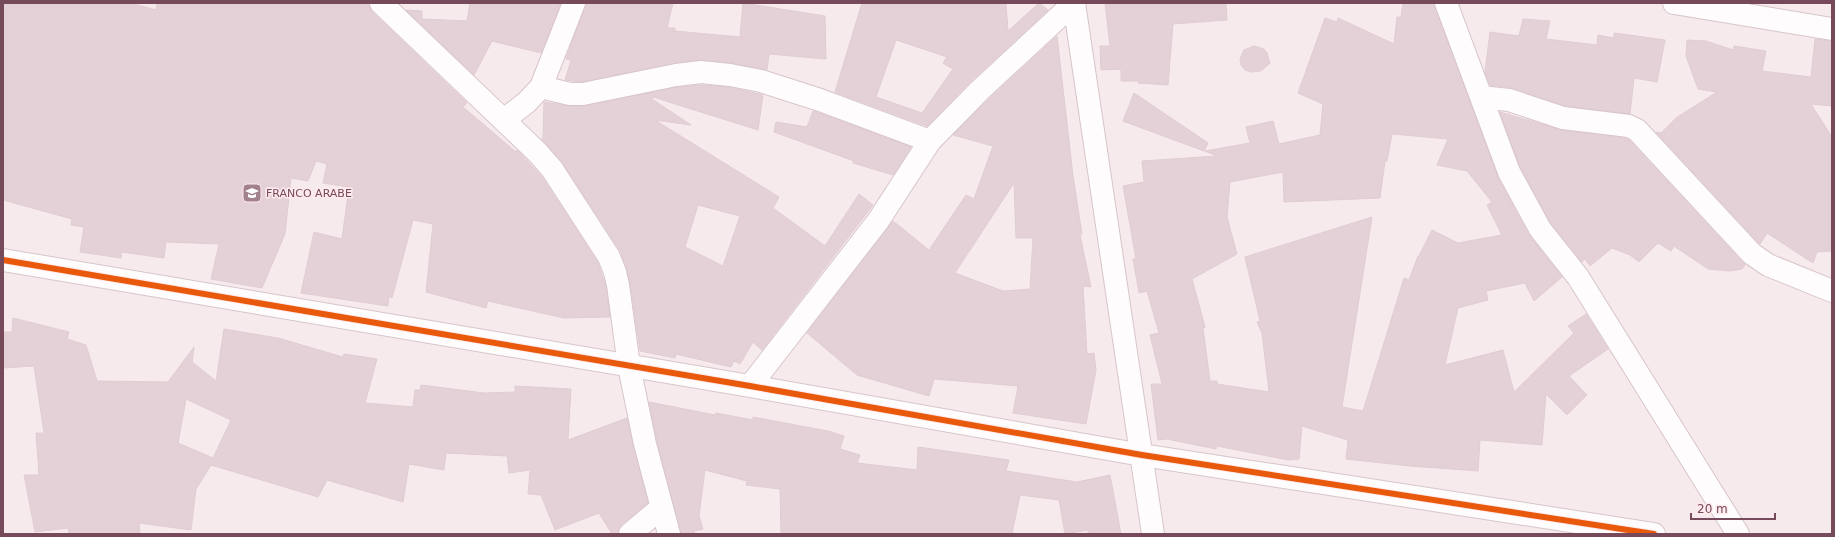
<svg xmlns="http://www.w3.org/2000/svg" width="1835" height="537" font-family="'DejaVu Sans',sans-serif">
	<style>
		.building { fill: #e4d1d7; stroke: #e0ccd3; fill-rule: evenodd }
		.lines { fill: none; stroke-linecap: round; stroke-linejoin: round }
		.minor-casing { stroke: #d7c5ca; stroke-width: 24 }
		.minor { stroke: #fefcfc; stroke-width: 22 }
		.cycleway-casing { stroke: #ffebee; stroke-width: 8 }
		.cycleway { stroke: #e8590c; stroke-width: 6 }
		.labels { text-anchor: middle; stroke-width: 3; stroke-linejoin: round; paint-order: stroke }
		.poi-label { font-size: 11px; fill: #76495b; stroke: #ffebee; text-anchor: start }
	</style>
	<rect width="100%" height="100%" fill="#f7eaec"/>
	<!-- building -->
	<path class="building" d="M3,3H130L156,10L157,3H349L369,5L372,12L467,103L463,107L516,152L517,150L542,177L598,263L606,287L610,317L564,318L488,301L486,308L426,292L433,224L413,220L392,298L389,296L388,306L301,293L314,232L342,239L349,187L323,183L327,164L316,161L308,181L291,178L285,234L262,288L211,279L219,244L166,242L164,258L121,252V258L80,252L84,227L71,225L72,219L3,200Z
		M470,3H561L541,53L492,41L474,75L406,10L422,11V19L467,21Z
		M586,3H673L667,28H675V31L740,37L743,3L825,16L826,59L769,54L767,70L731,63L700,60L674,63L582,82L565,80L571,60L566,59Z
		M862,3H1006L1008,31L1039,3L1048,10L970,82L927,126L835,92ZM896,40L947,57L943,63L953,69L922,113L876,97Z
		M1105,3H1226L1227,20L1173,24L1168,85L1138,83L1139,81H1121V69L1101,70L1100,46H1110Z
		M1403,3H1434L1498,178L1529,235L1562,277L1534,301L1525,283L1486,291L1488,300L1458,308L1445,365L1503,350L1514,392L1574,333L1568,326L1586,314L1608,349L1569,376L1587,395L1567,415L1546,394L1542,445L1480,440L1478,471L1410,466L1346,459L1348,440L1302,426L1299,459L1288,460L1217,446L1216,449L1167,439L1158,440L1151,384H1162L1150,335L1159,333L1147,291L1139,293L1133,259H1136L1123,186L1144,182L1142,161L1217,156L1205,151L1250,143L1246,127L1273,121L1279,144L1320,135L1323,104L1298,93L1325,18L1337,22L1338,18L1394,44L1397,17H1401ZM1392,134L1448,139L1437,165L1467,171L1492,202L1487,205L1502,235L1458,243L1432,230L1419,256H1418L1409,280L1404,278L1363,411L1342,407L1372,217L1245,257L1260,321L1257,322L1262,333L1269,392L1217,384V381H1210L1203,328L1205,327L1192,279L1237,254L1227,217L1230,182L1283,172L1284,202L1380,198L1385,161H1387Z
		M1523,19L1550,21L1546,39L1597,45L1598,35L1614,38V33L1665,40L1657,82L1634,78L1630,114L1566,106L1513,88L1490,85L1485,72L1490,32L1519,36Z
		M1057,36L1073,176L1082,234L1080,235L1091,287L1083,286L1087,354L1094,353L1096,370L1086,424L1013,413L1018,386L934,379L929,396L857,375L807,333L893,221L929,250L966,195L974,199L993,146L953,135L988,100ZM1014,183L1016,238H1033L1030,289L1003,291L955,273Z
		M1815,39L1832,41V106L1811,104L1832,137V251L1817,252L1813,263L1767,233L1760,244L1656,132L1661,133L1676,118L1717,92L1698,89L1686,56L1687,40L1706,41L1733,50L1734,46L1766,51L1762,71L1811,77Z
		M1254,46L1264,49L1267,53L1270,63L1261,71L1251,72L1245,70L1241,65L1240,59L1244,50Z
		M701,85L728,87L763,95L758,130L653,97L652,99L691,125L655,120L779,197L773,208L825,246L859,194L873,205L762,350L753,342L740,364L734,361L731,367L676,354L675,358L640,351L630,282L621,252L562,162L541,138L543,140L544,102L570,106H585L678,87ZM698,205L740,216L723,266L685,247Z
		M1134,93L1208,143L1204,151L1123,121Z
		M813,111L827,116V118V116L911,147L893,175L853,163L854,161L774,132L776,122L807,127Z
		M1500,112L1561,130L1625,138L1629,140L1745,265L1742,269L1730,271L1708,269L1674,246L1671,251L1658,243L1639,262L1630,255L1612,248L1590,266L1585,259L1582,262L1550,222L1520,167Z
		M13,318L69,332L67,339L86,345L97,381L168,382L194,347L192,362L216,381L224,329L278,338L343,357L344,354L377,359L365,403L413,407L415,390H420L421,385L484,393L515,392V386L571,389L568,440L627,418L648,503L622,524L618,534H612L599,513L555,530L541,495L528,494L530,470L509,473L507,456L446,453L444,470L409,464L403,502L327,480L318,497L211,465L196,489L191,530L139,523L140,534H69L68,528L35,532L24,475H39L36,433H44L34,366L3,368V332H12ZM186,399L231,420L213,458L178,443Z
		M649,402L715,415L716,413L753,420V417L828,431L844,436L840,449L860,455L857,463L917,470L918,447L1009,460L1006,471L1077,482L1110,475L1121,534H1088V530L1065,534L1059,500L1020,495L1012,534H781L780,489L746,485L747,481L705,470L699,516L703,529L694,531L695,534H681L657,441Z"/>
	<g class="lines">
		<!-- minor casing -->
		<g class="minor-casing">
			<path id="minor" d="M381,3L538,153L552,169L609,257L615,272L618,285L629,366L645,444L669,534
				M1074,3L1153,534
				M1446,3L1509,172L1540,229L1578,277L1738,534
				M1674,3L1832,29
				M541,87L574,3
				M1481,97L1509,100L1563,118L1629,126L1637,130L1752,254L1768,265L1832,291
				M504,120L527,102L541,87L570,94H583L676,75L701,72L730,75L761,81L820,100L930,141
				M3,260L750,386L1142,455L1654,534
				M750,386L878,221L930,141L979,91L1074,3
				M630,534L662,507"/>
		</g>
		<!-- minor -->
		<use href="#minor" class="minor"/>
		<!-- cycleway casing -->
		<g class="cycleway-casing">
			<path id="cycleway" d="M3,260L750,386L1142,455L1654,534"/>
		</g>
		<!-- cycleway -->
		<use href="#cycleway" class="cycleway"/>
	</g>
	<!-- icons -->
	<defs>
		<g id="school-square" transform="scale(1)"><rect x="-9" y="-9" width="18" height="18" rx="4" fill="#a3818e" stroke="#ffebee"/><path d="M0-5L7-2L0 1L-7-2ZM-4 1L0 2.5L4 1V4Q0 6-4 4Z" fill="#fff"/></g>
	</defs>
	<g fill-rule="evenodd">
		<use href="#school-square" x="252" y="193"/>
	</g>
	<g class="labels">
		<!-- poi labels -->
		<g class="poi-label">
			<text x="266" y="197">FRANCO ARABE</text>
		</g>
	</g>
	<!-- border -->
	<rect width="1835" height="537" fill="none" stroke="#76495b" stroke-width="8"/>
	<!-- scale -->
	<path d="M1691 513v6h84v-6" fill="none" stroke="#76495b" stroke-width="2"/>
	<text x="1697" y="513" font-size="12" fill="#76495b" stroke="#ffebee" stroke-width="3" paint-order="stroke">20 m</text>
</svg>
